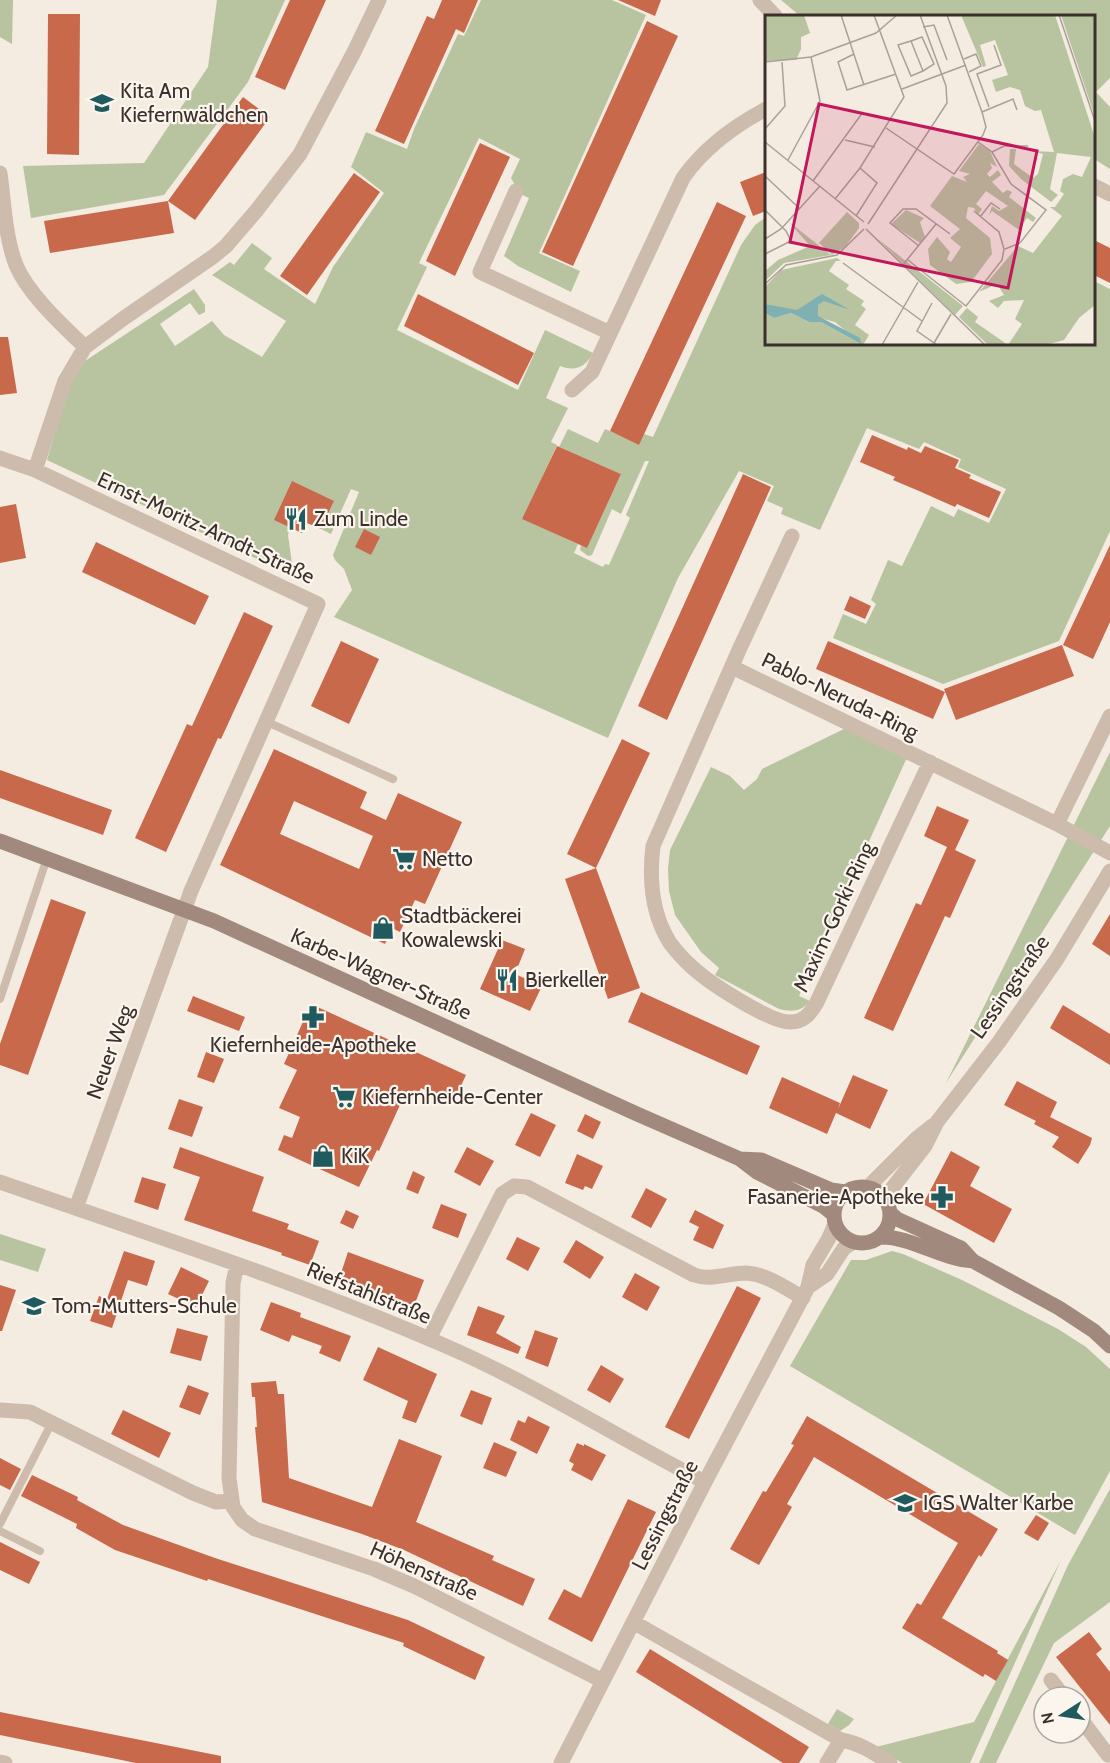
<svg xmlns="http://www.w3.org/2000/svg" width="1110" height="1763" font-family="Cabin,sans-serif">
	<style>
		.green { fill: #b8c4a0 }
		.building { fill: #c8694b; fill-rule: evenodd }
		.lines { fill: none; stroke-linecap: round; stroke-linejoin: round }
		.lane { stroke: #cdbbac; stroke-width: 8 }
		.street { stroke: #cdbbac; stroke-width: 15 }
		.secondary { stroke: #a18a7d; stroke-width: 15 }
		.labels { text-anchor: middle; stroke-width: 4.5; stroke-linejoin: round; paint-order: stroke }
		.poi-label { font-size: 21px; fill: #3b302b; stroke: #fbf5ee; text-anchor: start }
		.street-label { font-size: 21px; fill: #3b302b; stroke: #fbf5ee }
		.inset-road { fill: none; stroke: #aaa098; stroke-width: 1.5 }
		.view { fill: #c2185b; fill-opacity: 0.15; stroke: #c2185b; stroke-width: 3 }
		.inset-edge { fill: none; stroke: #3b302b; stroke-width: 3 }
	</style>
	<rect width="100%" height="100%" fill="#f4ebe1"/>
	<!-- green -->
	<path class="green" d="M0,0H13L12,44L0,37Z
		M217,0H285L248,82L164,195L31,218L23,166L144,163L208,67Z
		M481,0H612L646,15L539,253L580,271L571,292L518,266L504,256L529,198L520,194L511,178L520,159L479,138L419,263L427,267L397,330L518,390L545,330L593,353C586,367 575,372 560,366L546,398L568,408L551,442L557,445L523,519L578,544L574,553L603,567L605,564L609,565L630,518L626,515L649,461H645L621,514L612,509L592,555L588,556L580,550L581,545L587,547L621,474L559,447L568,429L598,443L605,429L639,444L644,434L653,437L741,245L755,225L766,217V344H1094V281L1110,289V531L1059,641L943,684L833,638L843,614L866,624L876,604L871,600L888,560L902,566L931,506L954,517L958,509L989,523L1006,489L958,467L961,459L924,442L919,449L867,428L820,530L781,514L783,508L767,501L774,486L739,471L678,578L608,738L334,617L352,590L344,569L335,560L333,555L359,492L351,489L331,534L321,529L334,501L290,528L288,535L293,571L291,575L47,460L70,382L85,361L194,289L205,305V312L199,315L190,303L160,324L175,346L212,321L224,335L262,357L286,321L212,275L230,262L234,265L252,243L272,258L264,269L315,304L333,267L384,193L351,167L366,132L407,149L414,129L458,34L464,36Z
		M781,0H1110V78L1096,92L1110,107V169L1094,159V16H800Z
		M850,726L909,753L799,996L810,1001C802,1012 791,1012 779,1009L715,975L719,968L701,952L675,915L669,891L668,869L670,850L711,767L730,776L744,790L757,779L762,769Z
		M1110,752V826L946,1083Z
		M0,1234L46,1249L38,1272L0,1260Z
		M892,1251L903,1254L962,1280L1058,1329L1086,1347L1110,1369V1471L1075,1535L790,1366L851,1260H866Z
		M1110,1489V1602L1054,1643L996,1763H979L1068,1565Z
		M1061,1560L970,1763H902L876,1747L974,1722Z
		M837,1709L854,1719L849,1725L840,1731L828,1724Z"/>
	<!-- building -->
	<path class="building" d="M290,0H326L285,90L255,77Z
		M442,0H478L464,33L456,29L404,144L375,131L427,16L434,19Z
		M618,0H661L655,16Z
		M48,14H80L79,155L47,154Z
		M647,21L678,36L573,266L542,252Z
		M243,97L270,117L195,220L168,201Z
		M480,143L510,157L455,276L426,261Z
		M766,172V211L753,216L740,182Z
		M354,173L380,192L307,295L280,276Z
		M168,201L174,233L50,253L44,221Z
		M717,202L746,216L639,445L610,431Z
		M1094,240L1110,248V283L1094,275Z
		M418,294L534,353L518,385L404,326Z
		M0,337H8L17,393L0,395Z
		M872,435L907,450L908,447L921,453L925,446L959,460L955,468L971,475L969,478L1001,492L989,518L957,504L955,507L919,491L893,480L895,477L860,462Z
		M557,446L621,474L587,548L522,519Z
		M743,474L771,487L667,720L638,706Z
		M292,481L334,501L321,529L307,523L302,533L274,520Z
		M16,504L26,558L0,563V507Z
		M364,529L380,537L371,555L355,547Z
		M96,542L209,596L195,625L82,572Z
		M1110,545V622L1093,659L1063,645Z
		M850,596L871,606L865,619L844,610Z
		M244,612L273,626L221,739L218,738L166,852L135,838L187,724L192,726Z
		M341,641L379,659L349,724L311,706Z
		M828,641L945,692L933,719L816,669Z
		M1062,645L1074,676L956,720L944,689Z
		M622,739L650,753L596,868L567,854Z
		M274,749L367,792L360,808L386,820L398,793L462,822L425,904L415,900L400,932L392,928L385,944L220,865ZM294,801L373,836L359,869L280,834Z
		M0,770L112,810L103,835L0,798Z
		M937,806L969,820L955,850L976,860L950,918L945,916L893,1031L864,1018L916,903L921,905L947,847L924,836Z
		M596,868L640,988L608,999L565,879Z
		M51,899L86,912L28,1075L0,1065V1044Z
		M1110,914V956L1092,944Z
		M502,940L525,949L515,974L542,986L530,1011L480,989Z
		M641,992L760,1046L747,1075L628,1022Z
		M193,996L245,1017L239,1031L187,1011Z
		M311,1004L466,1075L453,1103L421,1088L416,1099L405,1094L379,1151L377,1150L359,1187L278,1150L284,1135L292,1138L300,1117L279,1108L297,1070L284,1064Z
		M1063,1005L1110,1034V1065L1050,1028Z
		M206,1052L224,1059L214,1083L197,1077Z
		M853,1075L888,1090L870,1129L836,1113L827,1134L769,1108L782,1077L840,1103L838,1109Z
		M1017,1081L1057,1102L1050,1117L1092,1138L1090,1145L1078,1164L1052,1147L1059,1137L1034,1124L1036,1121L1004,1105Z
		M179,1099L203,1107L192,1137L168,1129Z
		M531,1113L556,1125L540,1157L515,1145Z
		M585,1114L601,1122L593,1139L577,1131Z
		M180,1147L264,1177L252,1211L289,1224L287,1229L319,1241L310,1265L281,1255L282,1253L184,1220L200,1177L173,1168Z
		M467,1147L494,1161L480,1186L454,1172Z
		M951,1151L980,1167L970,1186L1012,1209L994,1243L923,1204Z
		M577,1154L603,1166L592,1189L585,1186L583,1190L565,1183Z
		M413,1171L425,1177L418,1194L406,1189Z
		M142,1177L166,1184L158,1210L134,1202Z
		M646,1188L667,1199L651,1228L631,1217Z
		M441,1204L467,1214L458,1238L432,1228Z
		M346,1210L359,1216L353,1229L340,1223Z
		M695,1210L724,1225L713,1249L693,1240L699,1227L689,1222Z
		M517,1237L540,1248L528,1271L506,1259Z
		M576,1240L604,1257L590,1279L563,1262Z
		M124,1251L155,1261L147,1286L128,1280L112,1328L90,1321L99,1296L107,1299Z
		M348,1252L424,1280L414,1306L339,1279Z
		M181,1267L209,1281L196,1307L168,1294Z
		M635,1273L660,1287L647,1311L622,1297Z
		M0,1285L16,1290L2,1331H0Z
		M737,1286L761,1298L689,1439L665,1427Z
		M271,1302L301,1313L300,1317L351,1336L340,1362L319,1353L322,1346L292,1335L289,1342L260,1330Z
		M478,1306L505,1316L496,1333L521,1347L518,1354L467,1335Z
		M177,1328L208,1336L201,1361L170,1353Z
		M535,1330L558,1338L548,1367L525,1358Z
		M378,1347L437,1374L416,1423L402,1418L408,1401L363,1380Z
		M601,1365L624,1379L610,1403L587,1390Z
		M276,1381L278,1394H284L289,1478L372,1507L399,1439L442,1456L416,1522L494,1556L492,1560L535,1579L523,1606L404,1550L362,1534L262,1502L255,1427H257L255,1397H252L251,1383Z
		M188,1385L209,1393L200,1415L179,1407Z
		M471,1390L492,1398L482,1425L460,1416Z
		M123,1410L171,1433L159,1458L111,1434Z
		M528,1416L550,1427L537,1454L510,1440L518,1420L525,1423Z
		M807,1416L998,1529L981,1557L979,1555L942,1618L998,1651L997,1653L1008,1660L996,1681L985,1674L983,1677L902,1628L917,1603L921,1605L958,1543L814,1457L787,1504L792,1507L759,1565L730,1549L763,1491L766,1492L794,1445L791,1444Z
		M494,1442L517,1452L506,1477L483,1468Z
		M577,1443L584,1446V1444L606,1455L592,1481L571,1470L574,1464L569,1461Z
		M0,1458L21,1469L10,1490L0,1485Z
		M32,1475L78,1497L77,1500L123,1525L215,1558L408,1620L485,1657L475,1680L403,1646L404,1643L208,1579L207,1581L115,1550L76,1528L77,1524L21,1496Z
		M628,1499L656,1512L592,1642L548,1619L564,1589L581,1598Z
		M1036,1515L1049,1523L1038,1541L1024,1533Z
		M0,1542L40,1562L29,1584L0,1570Z
		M1089,1632L1102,1649L1096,1654L1110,1672V1725L1056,1657Z
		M650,1649L809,1747L799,1763H783L636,1672Z
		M0,1712L221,1756V1763H136L0,1735Z"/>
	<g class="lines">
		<!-- lane -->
		<path class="lane" d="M265,721L393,779
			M0,999L47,858
			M0,1524L52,1422
			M0,1531L40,1551"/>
		<!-- street -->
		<path class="street" d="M760,0L775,16
			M0,173C4,202 5,237 16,265C28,294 62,325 85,347
			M1094,186L1110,194
			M516,191L480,272L610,333
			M572,390L592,372L683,178C704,148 734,126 766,109
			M0,458L35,470L318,604L191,891L76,1208
			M35,470L65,381L85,347L124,318L214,256L226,246L257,210L300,154L354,52L379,0
			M792,536L739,650L653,846C649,879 651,913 670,943C676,951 684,960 692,967C708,982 770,1023 791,1022C803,1022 810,1014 816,1004L930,762
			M732,667L1057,824L1110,853
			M1057,824L1110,716
			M0,1182C150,1234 302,1283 448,1347C537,1386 619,1438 705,1482
			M868,1187L917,1138L932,1126
			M886,1200L890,1191L925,1146L937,1122L999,1042L1057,959L1110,871
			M237,1265L233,1283L229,1478L233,1507L242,1520L255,1529L374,1569L414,1586L603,1681
			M808,1287L827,1274L844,1248L853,1242
			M429,1339L502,1194L514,1186L527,1187L694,1275C712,1281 728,1273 746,1273C766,1274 786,1288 803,1298
			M0,1410L30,1412L193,1493L216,1502L231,1501
			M633,1622L841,1740C860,1743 874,1753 890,1763
			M1051,1680L1064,1697
			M1080,1718L1108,1755
			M0,1762L5,1763
			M561,1763L705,1482L808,1287L813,1265L829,1238L835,1224
			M827,1763L841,1740"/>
		<!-- secondary -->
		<path class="secondary" d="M0,841L214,921L637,1114L740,1159L757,1172L823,1206L833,1214
			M740,1159L761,1160L831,1190L845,1192
			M834 1215a28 28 0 1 1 56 0a28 28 0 1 1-56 0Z
			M890,1213L897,1219L961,1248L973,1261L1059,1308L1094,1331L1110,1346
			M881,1237C913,1237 940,1259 973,1261"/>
	</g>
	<!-- icons -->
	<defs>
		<g id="school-bare" transform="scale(1.8)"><path d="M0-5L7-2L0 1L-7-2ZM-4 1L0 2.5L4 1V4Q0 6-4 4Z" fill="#1f5a5e" stroke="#fbf5ee" stroke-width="2.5" paint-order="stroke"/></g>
		<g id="restaurant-bare" transform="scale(1.8)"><path d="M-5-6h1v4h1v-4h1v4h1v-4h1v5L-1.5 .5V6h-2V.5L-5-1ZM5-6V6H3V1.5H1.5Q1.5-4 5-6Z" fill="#1f5a5e" stroke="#fbf5ee" stroke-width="2.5" paint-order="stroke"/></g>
		<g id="supermarket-bare" transform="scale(1.8)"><path d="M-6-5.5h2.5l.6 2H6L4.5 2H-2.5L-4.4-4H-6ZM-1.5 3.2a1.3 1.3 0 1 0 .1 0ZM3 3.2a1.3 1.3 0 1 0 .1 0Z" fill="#1f5a5e" stroke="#fbf5ee" stroke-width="2.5" paint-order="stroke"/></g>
		<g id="shop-bare" transform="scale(1.8)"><path d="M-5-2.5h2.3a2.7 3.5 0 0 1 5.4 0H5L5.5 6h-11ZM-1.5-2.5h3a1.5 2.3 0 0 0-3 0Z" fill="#1f5a5e" stroke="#fbf5ee" stroke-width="2.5" paint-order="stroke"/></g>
		<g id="pharmacy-bare" transform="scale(1.8)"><path d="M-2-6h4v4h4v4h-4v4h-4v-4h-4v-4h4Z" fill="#1f5a5e" stroke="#fbf5ee" stroke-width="2.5" paint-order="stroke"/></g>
	</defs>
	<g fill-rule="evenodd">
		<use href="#school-bare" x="102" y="103"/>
		<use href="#restaurant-bare" x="296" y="519"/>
		<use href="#supermarket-bare" x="404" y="859"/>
		<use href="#shop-bare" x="383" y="928"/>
		<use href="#restaurant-bare" x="507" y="980"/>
		<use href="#pharmacy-bare" x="313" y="1017"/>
		<use href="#supermarket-bare" x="344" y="1097"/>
		<use href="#shop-bare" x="323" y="1156"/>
		<use href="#pharmacy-bare" x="942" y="1197"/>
		<use href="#school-bare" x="34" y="1306"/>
		<use href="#school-bare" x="905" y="1503"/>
	</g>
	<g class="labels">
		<!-- poi labels -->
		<g class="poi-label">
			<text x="120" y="98">Kita Am<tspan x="120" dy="24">Kiefernwäldchen</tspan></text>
			<text x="314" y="526">Zum Linde</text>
			<text x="422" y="866">Netto</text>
			<text x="401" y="923">Stadtbäckerei<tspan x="401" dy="24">Kowalewski</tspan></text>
			<text x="525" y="987">Bierkeller</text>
			<text x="313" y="1052" text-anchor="middle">Kiefernheide-Apotheke</text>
			<text x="362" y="1104">Kiefernheide-Center</text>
			<text x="341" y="1163">KiK</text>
			<text x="924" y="1204" text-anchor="end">Fasanerie-Apotheke</text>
			<text x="52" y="1313">Tom-Mutters-Schule</text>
			<text x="923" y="1510">IGS Walter Karbe</text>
		</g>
		<!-- street labels -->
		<g class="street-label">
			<text transform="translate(206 528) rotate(25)" y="7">Ernst-Moritz-Arndt-Straße</text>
			<text transform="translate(840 696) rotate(26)" y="7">Pablo-Neruda-Ring</text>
			<text transform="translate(834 917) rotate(-65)" y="7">Maxim-Gorki-Ring</text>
			<text transform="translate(381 974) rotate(24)" y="7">Karbe-Wagner-Straße</text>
			<text transform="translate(1010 987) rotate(-55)" y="7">Lessingstraße</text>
			<text transform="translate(110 1052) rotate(-70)" y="7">Neuer Weg</text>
			<text transform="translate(369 1293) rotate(22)" y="7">Riefstahlstraße</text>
			<text transform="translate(665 1515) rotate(-63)" y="7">Lessingstraße</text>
			<text transform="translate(424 1571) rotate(24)" y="7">Höhenstraße</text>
		</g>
	</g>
	<!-- overview -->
	<g transform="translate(765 15)">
		<rect width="330" height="330" fill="#f4ebe1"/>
		<path d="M0,0H39L45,18L36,22V34L31,45L0,46ZM196,0H290L330,123V290L314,303L299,325L280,330H223L194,302L202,293L213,302L210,307L243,330L257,309L250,304L259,285L239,286L233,293L224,286L239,280L232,269L214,277L253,231L268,238L297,201L285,192H290L299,179L295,176L298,164L308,159L317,162L326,142L292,138L285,174L293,180L286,187L256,164L244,151L245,134H251L249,149L268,163L273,159L278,139L267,136L289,137L276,95L270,96L260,91L255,75L245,72L231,77L227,65L243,60L230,25L215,30L221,51L218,52ZM296,0H330V102ZM214,129L225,136L232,152L225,148L227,153L222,159L225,162L233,155L236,160L227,167L238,178L242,175L247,177L244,182L271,203L268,207L262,203L254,215L227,196L224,200L227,191L234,196L243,191L221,176L211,189L217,194L213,200L209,193L203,192L201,203L225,223L227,239L206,267L191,269L165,250L163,234L172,222L185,237L182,244L186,247L196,232L185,223L195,214L165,191L187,161L202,167L198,162L205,159L194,156ZM141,195L159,203L155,207L160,222L155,228L126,209ZM82,197L94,208V213L80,232L67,240L54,228ZM24,207L66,240L19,248L0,266V256L13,245L45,231ZM113,224L198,291L190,300ZM72,243L76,246H71L64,256L84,270L81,274L99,286L96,290L101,294L90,310L104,320L98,330H0V298L9,303L26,298L44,307H56L96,329L70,307L0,289V272L16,255Z" fill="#b8c4a0"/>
		<path d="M57,279L85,295L59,286L53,290V301L95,323L96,329L56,307H44L26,298L9,303L0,298V289L32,295Z" fill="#7fb0b2"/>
		<path class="inset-road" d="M76,0L99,70M294,0L330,106M158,12L169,10L182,45M146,26L158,56L146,61L133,30ZM146,26L157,22L169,49L158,56M89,39L73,47L82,75L131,59M199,44L211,39L216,51L204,57M0,47L46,42L111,18L132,0M137,74L201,50M224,92L212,59L236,50L229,30M217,97L248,84L252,95M121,113L189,159L218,120L221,112L217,97L182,0M0,114L20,91L17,47M80,125L110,132M0,127L99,207M213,127L227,137L246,169L281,195L255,228L240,234M227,137L239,131H263M23,145L55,86L46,42M0,161L35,194M48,166L98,97M70,184L95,153L139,82L109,0M0,195L21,216L26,226L0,239M91,201L112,168L95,153M215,202L226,188L235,194M103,209L182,88L181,71L155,0M101,214L220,330M0,224L16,214L55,171M154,231L125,208L138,194H151L185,219M143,245L201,291L237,245L239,234L234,217L209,196M78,248L157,306M137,251L171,209M0,269L21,250L72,240L99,214M167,288L152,316L172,330M169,328L186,299M117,330L153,267"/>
		<path class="view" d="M54,89L272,136L243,273L25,227Z"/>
		<rect width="330" height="330" class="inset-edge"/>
	</g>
	<!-- north arrow -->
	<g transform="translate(1062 1715) rotate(258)"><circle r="28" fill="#fbf5ee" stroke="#aea6a0" stroke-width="1.5"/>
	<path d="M0-4.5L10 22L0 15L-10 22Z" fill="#1f5a5e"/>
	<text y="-9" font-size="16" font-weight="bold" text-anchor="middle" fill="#3b302b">N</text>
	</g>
</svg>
